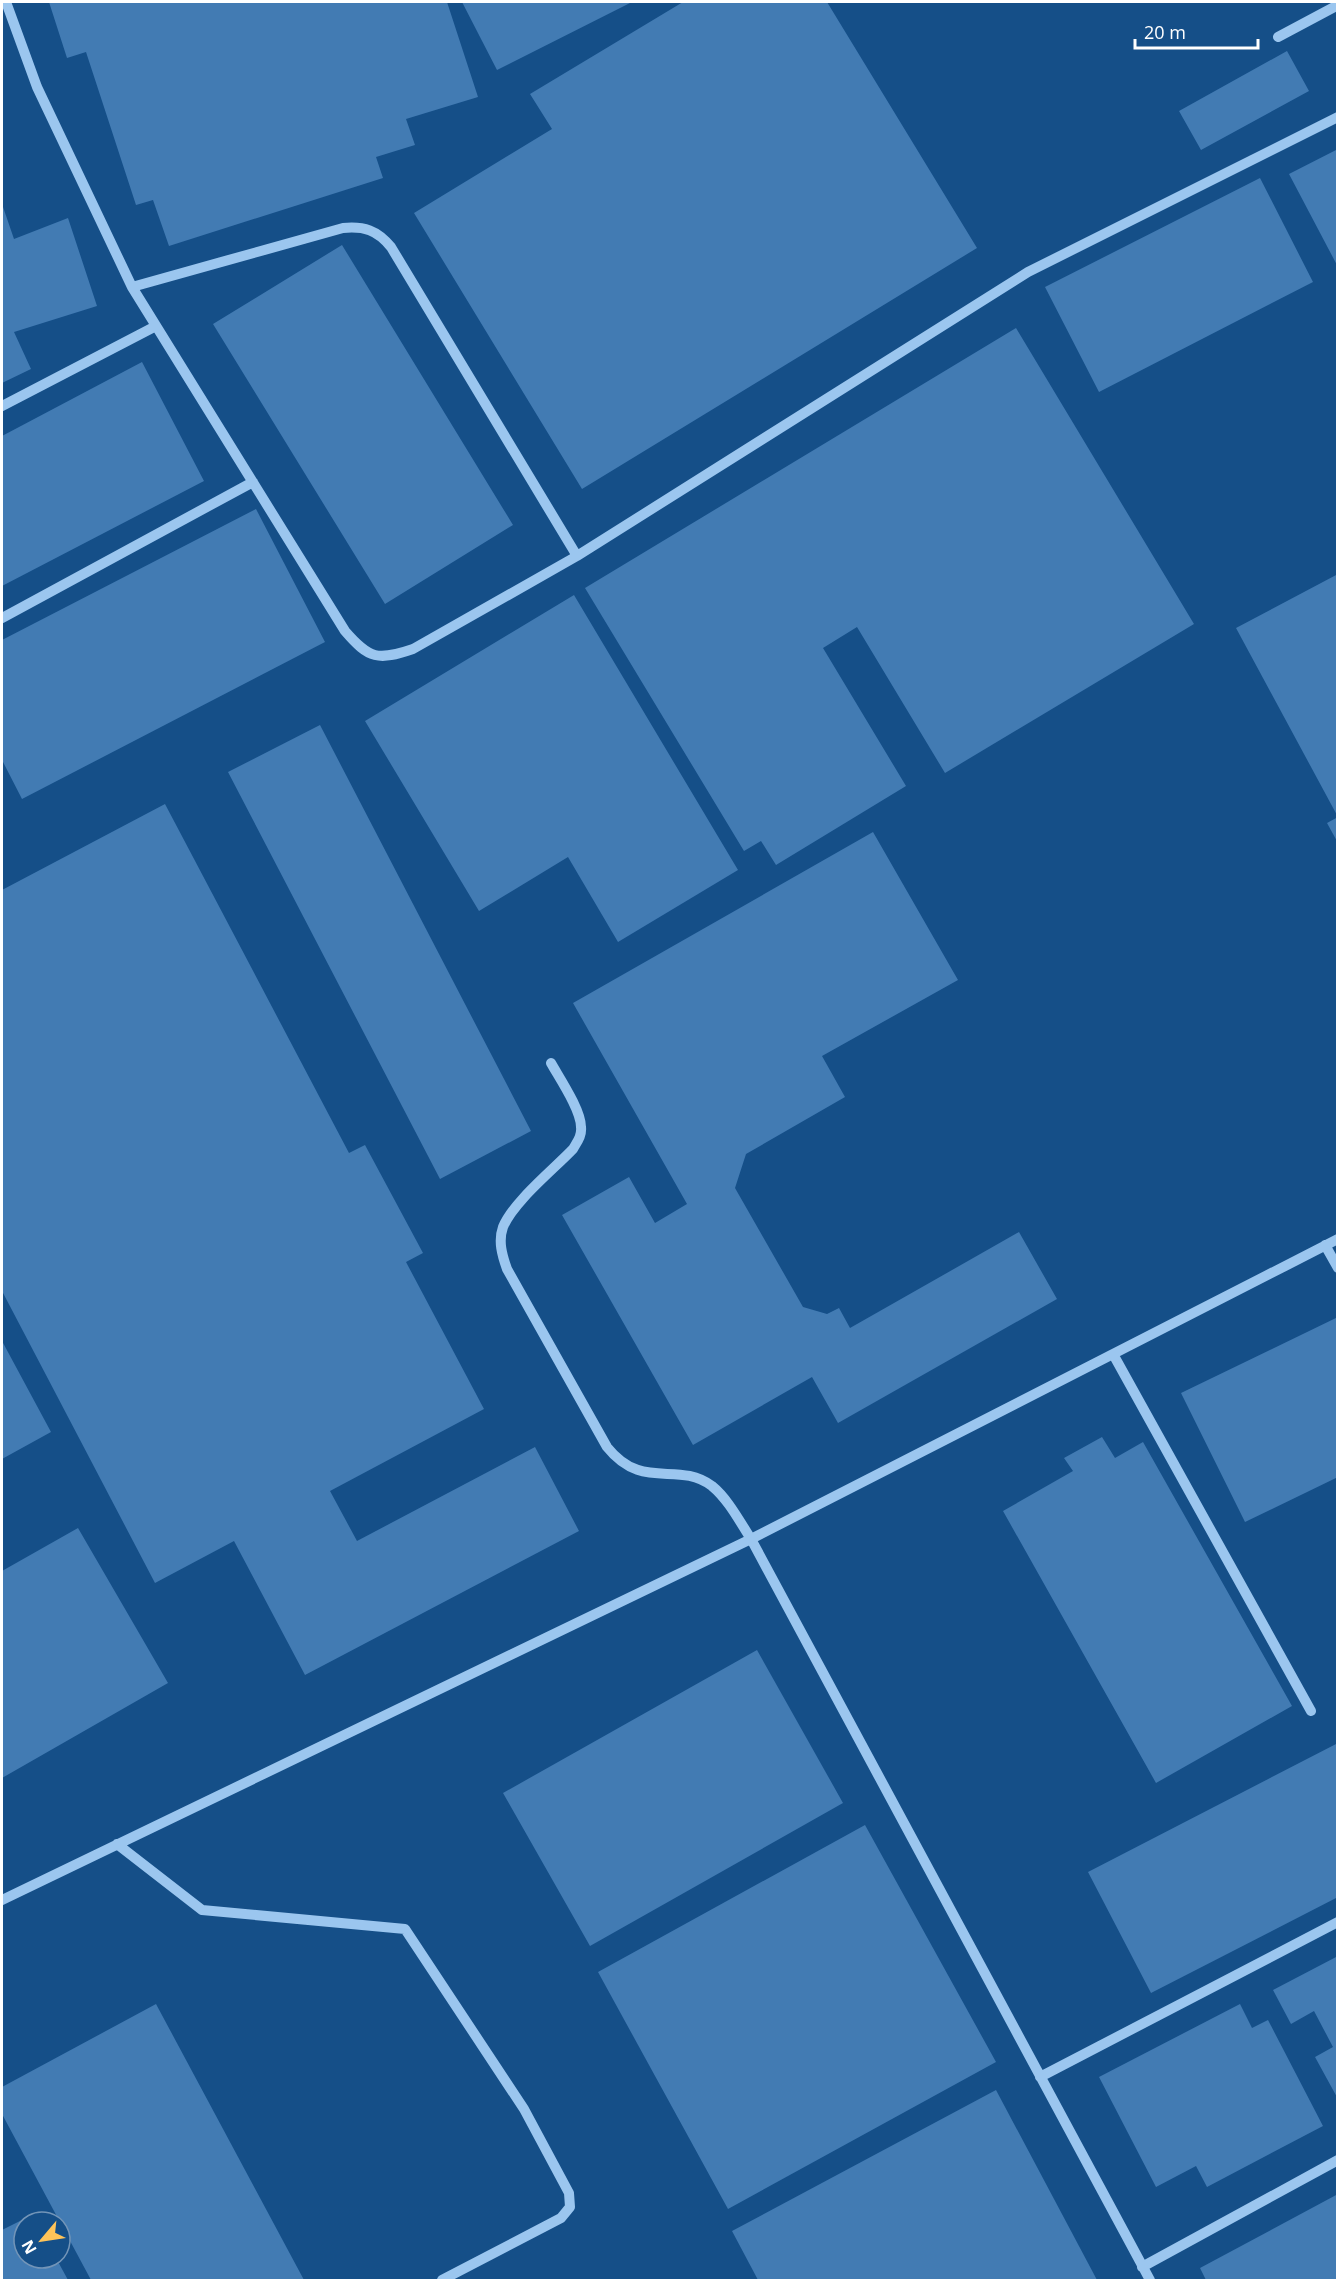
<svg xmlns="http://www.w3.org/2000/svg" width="1339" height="2282" font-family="'Open Sans',sans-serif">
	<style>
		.building { fill: #427bb3 }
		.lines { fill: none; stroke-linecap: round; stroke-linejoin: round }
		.minor { stroke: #9bc6ef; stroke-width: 10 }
	</style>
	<rect width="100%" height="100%" fill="#154f88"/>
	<!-- building -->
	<path class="building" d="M49,2H447L478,97L406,119L415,145L376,157L383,178L169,246L153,200L136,205L86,52L67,58Z
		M462,2H632L497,70Z
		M683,2H827L977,248L582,489L414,213L552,129L530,94Z
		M1287,51L1309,91L1201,150L1179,111Z
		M1338,149V267L1289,174Z
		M1260,178L1313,282L1099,392L1045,287Z
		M2,204L14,239L68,218L97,306L14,332L31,369L2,383Z
		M342,245L513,525L385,604L213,324Z
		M1016,328L1194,624L945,773L857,627L823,648L906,786L776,865L761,841L744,851L585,588Z
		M142,362L204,481L2,586V436Z
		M256,509L325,642L22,799L2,760V640Z
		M1338,574V817L1236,628Z
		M574,595L738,870L618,942L568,857L479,911L365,721Z
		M320,725L531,1131L440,1179L228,772Z
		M165,804L349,1153L365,1145L423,1253L406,1262L484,1409L330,1491L357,1541L535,1447L579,1531L305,1675L234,1541L155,1583L2,1291V890Z
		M1338,817V843L1327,823Z
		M873,832L958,980L822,1056L845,1097L746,1154L735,1188L803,1307L827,1314L839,1308L850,1328L1019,1232L1057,1299L838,1423L812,1377L693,1445L562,1215L629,1177L655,1223L687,1204L573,1003Z
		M1338,1317V1477L1245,1522L1181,1393Z
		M2,1341L51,1432L2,1459Z
		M1102,1437L1115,1458L1143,1442L1292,1706L1156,1783L1003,1511L1073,1471L1064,1458Z
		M78,1528L168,1683L2,1778V1571Z
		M757,1650L843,1803L590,1946L503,1793Z
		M1338,1743V1897L1151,1993L1088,1872Z
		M865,1825L996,2062L728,2209L598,1972Z
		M1338,1956V2099L1315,2057L1333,2047L1314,2011L1291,2024L1273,1990Z
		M156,2004L304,2280H91L2,2114V2087Z
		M1240,2004L1252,2028L1268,2020L1323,2126L1207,2187L1196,2166L1156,2187L1099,2077Z
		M996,2090L1097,2280H758L732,2231Z
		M1338,2194V2280H1206L1200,2268Z
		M34,2214L38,2222H24V2258H56L68,2280H2V2230Z"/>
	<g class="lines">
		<!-- minor -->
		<path class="minor" d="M6,2L37,87L132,287L345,631C369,659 378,661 413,649L577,556L1028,272L1338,117
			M1278,37L1338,5
			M132,287L343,228C364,226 377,230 391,247L577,556
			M2,406L156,326
			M2,618L253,482
			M551,1063C560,1079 581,1110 581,1127C582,1136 577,1142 573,1149C553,1170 514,1201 503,1227C498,1241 502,1255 507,1269L607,1447C643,1492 677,1460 712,1486C728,1499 740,1522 751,1539L1150,2280
			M1325,1245L1338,1268
			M1113,1354L1311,1711
			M117,1844L202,1910L405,1929L524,2109L569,2193L570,2207L561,2218L442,2280
			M2,1900L751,1539L1338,1239
			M1040,2077L1338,1922
			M1142,2267L1338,2160"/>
	</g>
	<!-- border -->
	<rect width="1339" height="2282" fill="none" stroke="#ffffff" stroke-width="6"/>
	<!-- north arrow -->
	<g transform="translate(42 2240) rotate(241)"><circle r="28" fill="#154f88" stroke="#7395b8" stroke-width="1.5"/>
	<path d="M0-4.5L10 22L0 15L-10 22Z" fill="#ffc459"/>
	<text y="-9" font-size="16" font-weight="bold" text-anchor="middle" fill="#ffffff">N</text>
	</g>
	<!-- scale -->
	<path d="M1135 39v9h123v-9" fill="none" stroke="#ffffff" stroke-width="3"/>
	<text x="1144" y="39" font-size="18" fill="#ffffff" stroke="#154f88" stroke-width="4.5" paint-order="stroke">20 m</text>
</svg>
